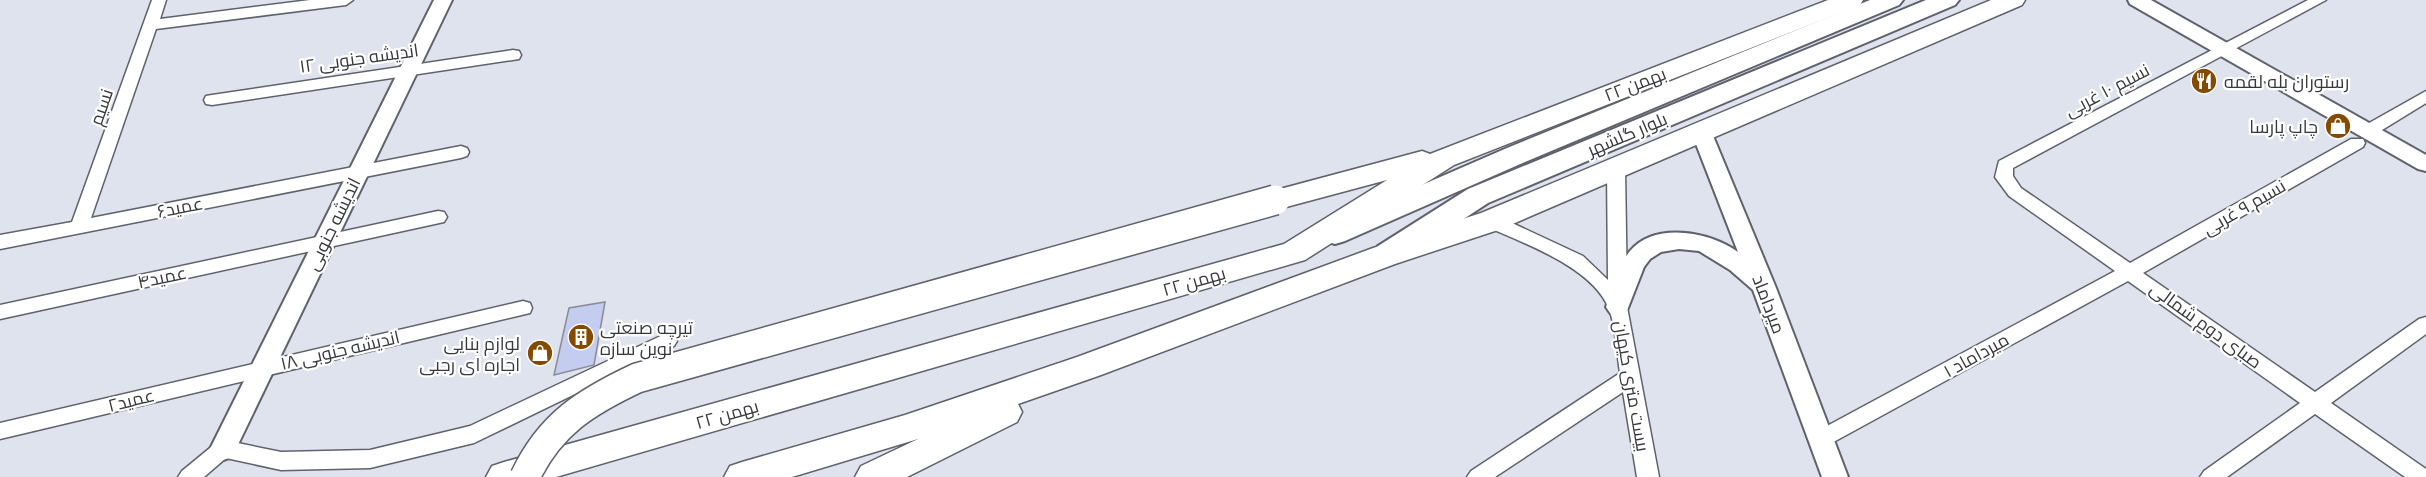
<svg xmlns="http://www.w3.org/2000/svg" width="2426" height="477" font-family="Merriweather,Cairo,serif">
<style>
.building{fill:#c4cdf0;stroke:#898c97;stroke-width:1.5}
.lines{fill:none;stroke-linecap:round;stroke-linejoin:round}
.minor-casing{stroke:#5f626c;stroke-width:3}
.tertiary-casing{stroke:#5f626c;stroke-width:4}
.primary-casing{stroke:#5f626c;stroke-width:4}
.trunk-casing{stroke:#5f626c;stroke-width:3}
.minor{fill:#fff;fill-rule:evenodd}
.tertiary{fill:#fff;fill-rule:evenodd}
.primary{fill:#fff;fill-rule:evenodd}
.trunk{fill:#fff;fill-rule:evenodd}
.trunk-bridge-casing{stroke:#5f626c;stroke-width:32;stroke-linecap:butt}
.trunk-bridge{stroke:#fff;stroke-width:29}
.labels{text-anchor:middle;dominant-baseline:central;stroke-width:4.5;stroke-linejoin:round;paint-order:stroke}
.street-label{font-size:18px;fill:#36383c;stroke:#fff}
.poi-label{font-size:18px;fill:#36383c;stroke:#fff;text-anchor:start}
</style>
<rect width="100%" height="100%" fill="#dfe3ee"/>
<path class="building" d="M605,302L594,365L554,375L569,308Z"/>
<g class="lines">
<g class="minor-casing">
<g id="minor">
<path d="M152,0H166L160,19L310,0H353L346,5L156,29L91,218L461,146L467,148L469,152L467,156L461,158L0,249V235L72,222Z"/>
<path d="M2308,0H2326L2013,168V176L2021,188L2130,263L2351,139H2363L2365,143L2363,147L2143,273L2315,392L2419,319L2426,317V334L2331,403L2426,469V477H2405L2315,414L2227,477H2200L2204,471L2300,403L2128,281L1828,445L1821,448L1814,445L1811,439L1814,433L2115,271L2009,196L1995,177L1999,161Z"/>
<path d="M513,50L519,51L521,55L519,59L212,105L206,104L204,100L206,96L212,95Z"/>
<path d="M2426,91V103L2374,135H2362L2360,131L2362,127Z"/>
<path d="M1616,163L1622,165L1625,169L1627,296L1624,301L1627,307L1659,477H1637L1623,392L1495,477H1467L1471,471L1620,373C1617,354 1616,327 1609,309C1593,267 1523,243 1485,226L1482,221L1485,216L1491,215L1497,216L1583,256L1608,280L1607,169L1610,165Z"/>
<path d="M438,211L444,212L447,217L444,222L0,319V305Z"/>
<path d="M523,301L530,303L532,308L530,313L0,439V423Z"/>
<path d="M667,333L674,336L677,341L674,346L474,443L370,468L281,470L226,458L204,477H178L182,471L216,443L223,440L281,452L370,450L470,426Z"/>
</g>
</g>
<g class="tertiary-casing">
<g id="tertiary">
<path d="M434,0H452L232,457L223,460L214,457L210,449Z"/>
<path d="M2128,0H2151L2426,155V171L2418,169L2130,4Z"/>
<path d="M1701,124L1708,126L1711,131L1776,288L1848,477H1822L1753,290L1730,270L1699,251L1679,249L1661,252L1650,259L1644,267L1626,313L1618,316L1610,313L1606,307C1613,288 1617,267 1630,251C1655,221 1711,232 1738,252L1691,131L1694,126Z"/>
</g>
</g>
<g class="primary-casing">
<g id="primary">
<path d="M1870,0H1903L1899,5L1525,162L1345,241L1335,244L1325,241L1321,234L1325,227L1507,148Z"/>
<path d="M1926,0H1959L1955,5L1488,203L1398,262L1388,265L1378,262L1374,254L1378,246L1468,189Z"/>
</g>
</g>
<g class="trunk-casing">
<g id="trunk">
<path d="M1828,0H1863L1860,5L1454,165L1305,260L556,477H486L492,466L504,462L1284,244L1387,180L1275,210L1265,207L1260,200L1265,193L1422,151L1430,154Z"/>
<path d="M1991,0H2025L2022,5L1501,229L1395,264L1101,375L1018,404L1022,412L1017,422L907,477H855L861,466L918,439L792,477H724L730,466L742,462L905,415L1077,357L1373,248L1481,213Z"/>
</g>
</g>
<use href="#minor" class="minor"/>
<use href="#tertiary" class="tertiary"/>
<use href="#primary" class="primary"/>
<use href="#trunk" class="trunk"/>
<g class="trunk-bridge-casing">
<path id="trunk-bridge" d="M525,477C550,424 586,402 637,378L1275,200"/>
</g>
<use href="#trunk-bridge" class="trunk-bridge"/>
</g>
<defs>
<g id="restaurant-disc" transform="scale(1.35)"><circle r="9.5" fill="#844b00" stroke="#fff"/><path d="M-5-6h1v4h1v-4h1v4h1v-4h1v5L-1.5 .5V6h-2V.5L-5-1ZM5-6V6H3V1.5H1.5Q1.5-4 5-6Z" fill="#fff"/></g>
<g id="shop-disc" transform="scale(1.35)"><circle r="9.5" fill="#844b00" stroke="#fff"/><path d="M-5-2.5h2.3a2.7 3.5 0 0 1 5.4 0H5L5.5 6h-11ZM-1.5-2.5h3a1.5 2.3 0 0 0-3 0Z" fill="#fff"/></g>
<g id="building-disc" transform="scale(1.35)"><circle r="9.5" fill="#844b00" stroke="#fff"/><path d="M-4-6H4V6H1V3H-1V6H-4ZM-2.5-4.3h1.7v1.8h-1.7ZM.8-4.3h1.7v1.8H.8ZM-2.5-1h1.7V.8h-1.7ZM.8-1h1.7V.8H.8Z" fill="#fff"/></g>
</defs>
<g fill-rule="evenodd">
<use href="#restaurant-disc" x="2204" y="81"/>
<use href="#shop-disc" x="2338" y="126"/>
<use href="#building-disc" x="581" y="337"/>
<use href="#shop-disc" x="540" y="353"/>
</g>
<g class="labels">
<g class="street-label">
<text transform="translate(359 58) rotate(-8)">اندیشه جنوبی ۱۲</text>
<text transform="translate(1635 84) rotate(-21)">۲۲ بهمن</text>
<text transform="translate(2107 90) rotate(-28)">نسیم ۱۰ غربی</text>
<text transform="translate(101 107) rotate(-71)">نسیم</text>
<text transform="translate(1627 134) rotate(-23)">بلوار گلشهر</text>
<text transform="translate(180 207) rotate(-11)">عمید۶</text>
<text transform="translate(2244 207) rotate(-30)">نسیم ۹ غربی</text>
<text transform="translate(333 224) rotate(-64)">اندیشه جنوبی</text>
<text transform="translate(162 277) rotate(-12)">عمید۴</text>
<text transform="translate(1194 281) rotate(-16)">۲۲ بهمن</text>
<text transform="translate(1769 304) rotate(69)">میرداماد</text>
<text transform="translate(2206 325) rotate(36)">صبای دوم شمالی</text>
<text transform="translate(340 350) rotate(-13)">اندیشه جنوبی ۱۸</text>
<text transform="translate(1976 355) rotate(-29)">میرداماد ۱</text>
<text transform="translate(1632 386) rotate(80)">بیست متری کیهان</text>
<text transform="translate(131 400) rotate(-14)">عمید۲</text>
<text transform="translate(727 414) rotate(-16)">۲۲ بهمن</text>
</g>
<g class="poi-label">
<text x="2224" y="81">رستوران بله لقمه</text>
<text x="2318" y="126" text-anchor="end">چاپ پارسا</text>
<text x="600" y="327">تیرچه صنعتی<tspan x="600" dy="21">نوین سازه</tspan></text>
<text x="520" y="343" text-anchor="end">لوازم بنایی<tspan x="520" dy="21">اجاره ای رجبی</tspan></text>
</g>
</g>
</svg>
